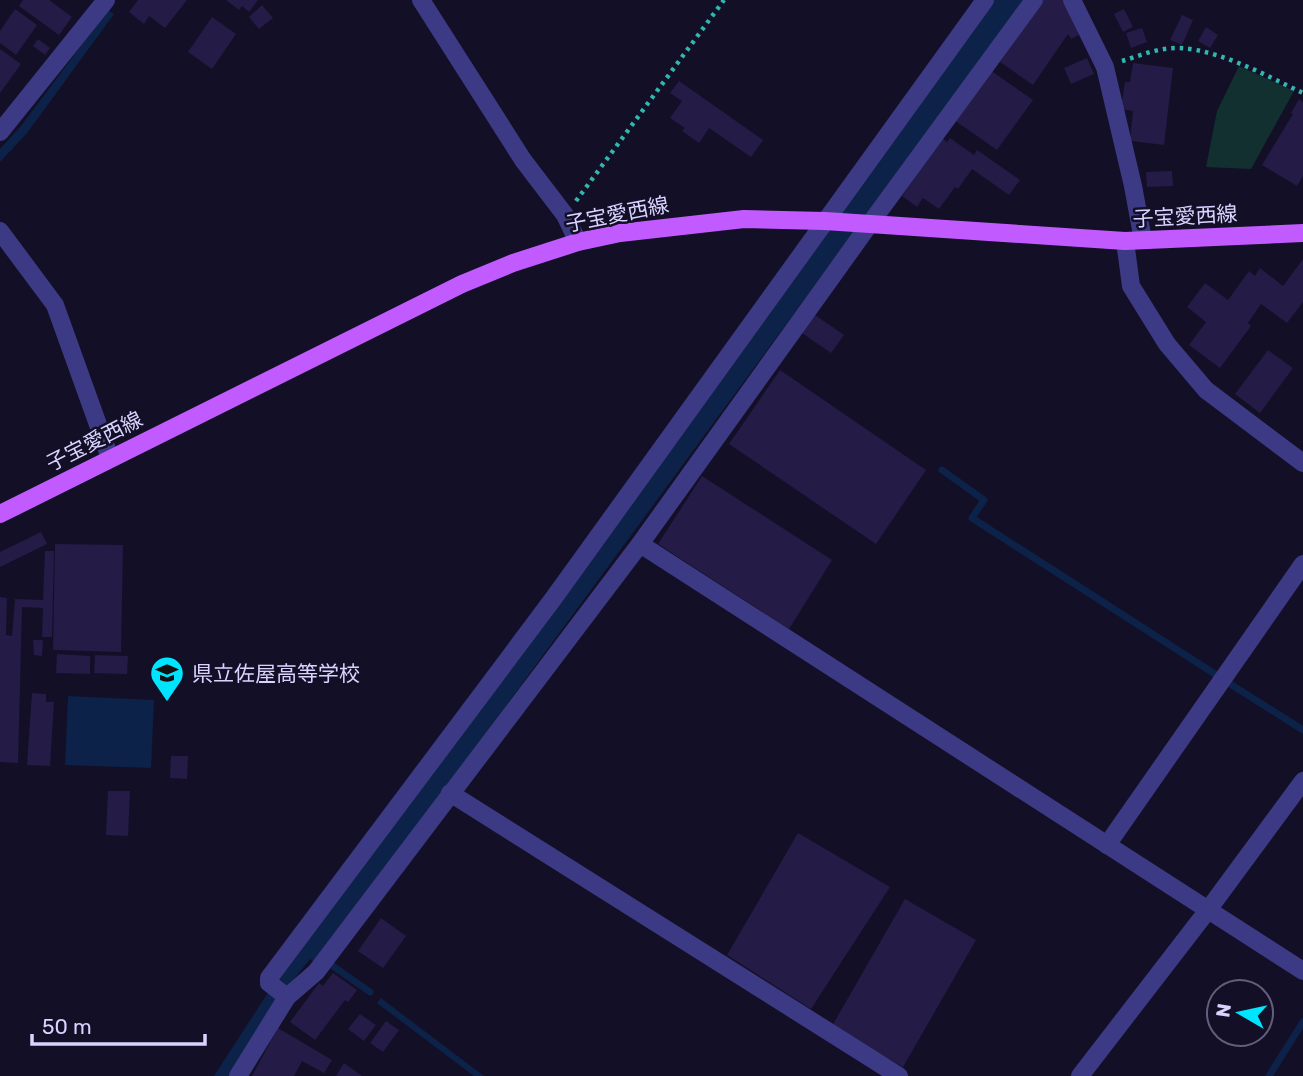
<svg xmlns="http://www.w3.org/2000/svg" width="1303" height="1076" font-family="Rubik,'Noto Sans JP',sans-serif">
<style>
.green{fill:#12302f}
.water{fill:#0c2248}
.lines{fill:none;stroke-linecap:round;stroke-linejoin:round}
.stream{stroke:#0c2248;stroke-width:7}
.building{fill:#241b47}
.path{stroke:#2fb8b0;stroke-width:4.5;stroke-dasharray:3.5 5;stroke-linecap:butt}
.minor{stroke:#3d3a85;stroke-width:18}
.major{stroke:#c25bff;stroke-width:18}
.labels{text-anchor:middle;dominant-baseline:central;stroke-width:5;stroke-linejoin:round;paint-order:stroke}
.street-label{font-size:21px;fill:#d9d4ff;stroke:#130f26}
.poi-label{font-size:21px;fill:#d9d4ff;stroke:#130f26;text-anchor:start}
</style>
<rect width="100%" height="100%" fill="#130f26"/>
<path class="green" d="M1239,66L1294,91L1251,169L1206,167L1217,111Z"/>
<g class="water">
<path d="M994,0H1024L334,940L316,963L310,959L278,999L230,1076H214L269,991Z"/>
<path d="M108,10L114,14L27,133L0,162V149L21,126Z"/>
<path d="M68,696L154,700L151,768L65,765Z"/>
<path d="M381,998L394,1008L484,1076H474L377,1003Z"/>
</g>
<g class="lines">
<g class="stream">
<path d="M942,470L984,500L972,518L1218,676"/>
<path d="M1227,682L1303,730"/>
<path d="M330,964L370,992"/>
<path d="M1269,1076L1303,1022"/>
</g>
</g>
<g class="building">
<path d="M23,0H49L72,17L59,35L19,6Z"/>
<path d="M138,0H187L165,28L149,16L144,24L129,12Z"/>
<path d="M226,0H258L249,12L242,6L239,10Z"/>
<path d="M1043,0H1063L1079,35L1071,39L1068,34L1033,85L1000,62Z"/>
<path d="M262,5L273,18L259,29L249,17Z"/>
<path d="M15,9L37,25L16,55L0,43V31Z"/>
<path d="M1124,9L1133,27L1123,32L1114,14Z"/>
<path d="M1182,15L1193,20L1182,45L1170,40Z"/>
<path d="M212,17L236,34L212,69L188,52Z"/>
<path d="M1206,27L1218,35L1210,48L1198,41Z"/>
<path d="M1142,28L1147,42L1131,48L1126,33Z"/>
<path d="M38,39L50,48L45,55L33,46Z"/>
<path d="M0,49L21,64L0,93Z"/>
<path d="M1087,58L1094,74L1071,84L1064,68Z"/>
<path d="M1133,63L1173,68L1164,145L1130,141L1133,111L1121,109L1125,82H1130Z"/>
<path d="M990,70L1033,100L997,150L954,120Z"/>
<path d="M679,81L763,140L751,157L709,128L699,143L682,131L685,128L670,118L682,101L670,93Z"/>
<path d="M1299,99L1303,102V176L1297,186L1262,165L1293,114L1291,113Z"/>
<path d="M942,138L947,142L950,138L974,155L977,150L1020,180L1009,195L972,169L958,189L955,187L939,209L923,198L917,207L902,196Z"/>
<path d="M1172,171L1173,186L1147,187L1146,172Z"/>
<path d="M1303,259V302L1287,323L1261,304L1248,323L1251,326L1220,368L1189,345L1206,322L1187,307L1205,283L1228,300L1249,271L1255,276L1260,268L1283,286Z"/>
<path d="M815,315L844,335L831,353L802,333Z"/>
<path d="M1268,350L1293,368L1260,413L1235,394Z"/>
<path d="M780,370L926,470L876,544L729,444Z"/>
<path d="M702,476L832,560L789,629L658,544Z"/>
<path d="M41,532L47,544L0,567V552Z"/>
<path d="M55,544L123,545L121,652L53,650Z"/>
<path d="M45,551H54L52,637H42L43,608L22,607L18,763L0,762V597L7,598L6,635L12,636L15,599L43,600Z"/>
<path d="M33,640H43L42,656L34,655Z"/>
<path d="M57,654L90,656V674L56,673Z"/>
<path d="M95,655L128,656L127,674L94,673Z"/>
<path d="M32,693L46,694V702H54L50,766L27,765Z"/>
<path d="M171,756H188L187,779L170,778Z"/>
<path d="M108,791H130L128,836L106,835Z"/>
<path d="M798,833L890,887L811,1009L727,955Z"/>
<path d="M905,899L976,940L903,1067L832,1026Z"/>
<path d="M381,918L406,936L383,968L358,951Z"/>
<path d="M333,973L357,990L348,1002L345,1000L315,1040L290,1022L319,983L323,986Z"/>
<path d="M360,1014L376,1025L364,1041L348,1029Z"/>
<path d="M386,1021L399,1030L383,1052L370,1043Z"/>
<path d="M278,1028L332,1060L324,1073L302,1061L294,1076H252Z"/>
<path d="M344,1063L362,1076H336Z"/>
</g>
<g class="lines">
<g class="path">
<path d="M1122,61C1136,57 1150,51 1164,49C1206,42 1265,75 1303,93"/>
<path d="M576,201L724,0"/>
</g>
<g class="minor">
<path d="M421,0L523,160L565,215L578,242"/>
<path d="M1072,0L1105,67L1133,186L1143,240"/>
<path d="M0,132L106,0"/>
<path d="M0,231L55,305L110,458"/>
<path d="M1125,241L1131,286L1167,344L1206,390L1303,463"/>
<path d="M640,544L1303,971"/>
<path d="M450,793L899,1076"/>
<path d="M1107,845L1303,564"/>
<path d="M287,997L269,983V978L553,599L985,0"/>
<path d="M238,1076L287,997L316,972L640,544L869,225L1034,0"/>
<path d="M1080,1076L1208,910L1303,781"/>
</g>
<path class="major" d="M0,514L462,284L513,263L578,242L620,233L744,219L825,221L1125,241L1303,233"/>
</g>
<defs>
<g id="school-pin" transform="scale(1.75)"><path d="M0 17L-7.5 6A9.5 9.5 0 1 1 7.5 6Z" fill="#00e5ff" stroke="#130f26"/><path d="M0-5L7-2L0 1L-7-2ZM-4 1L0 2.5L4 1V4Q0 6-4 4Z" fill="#111"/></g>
</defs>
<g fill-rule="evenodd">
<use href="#school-pin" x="167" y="673"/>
</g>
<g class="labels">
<g class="street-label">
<text transform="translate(617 214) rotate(-11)">子宝愛西線</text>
<text transform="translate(1185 216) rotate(-3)">子宝愛西線</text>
<text transform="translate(94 441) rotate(-27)">子宝愛西線</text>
</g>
<g class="poi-label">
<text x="192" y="673">県立佐屋高等学校</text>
</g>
</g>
<g transform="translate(1240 1013) rotate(279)"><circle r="33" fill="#130f26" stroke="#625e7d" stroke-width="2"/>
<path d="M0-5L12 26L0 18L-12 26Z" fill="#00e5ff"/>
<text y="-10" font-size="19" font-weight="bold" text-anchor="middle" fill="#d9d4ff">N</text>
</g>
<path d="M32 1034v10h173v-10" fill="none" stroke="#d9d4ff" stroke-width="3.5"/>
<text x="42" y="1034" font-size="21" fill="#d9d4ff" stroke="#130f26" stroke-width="5" paint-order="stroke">50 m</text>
</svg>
